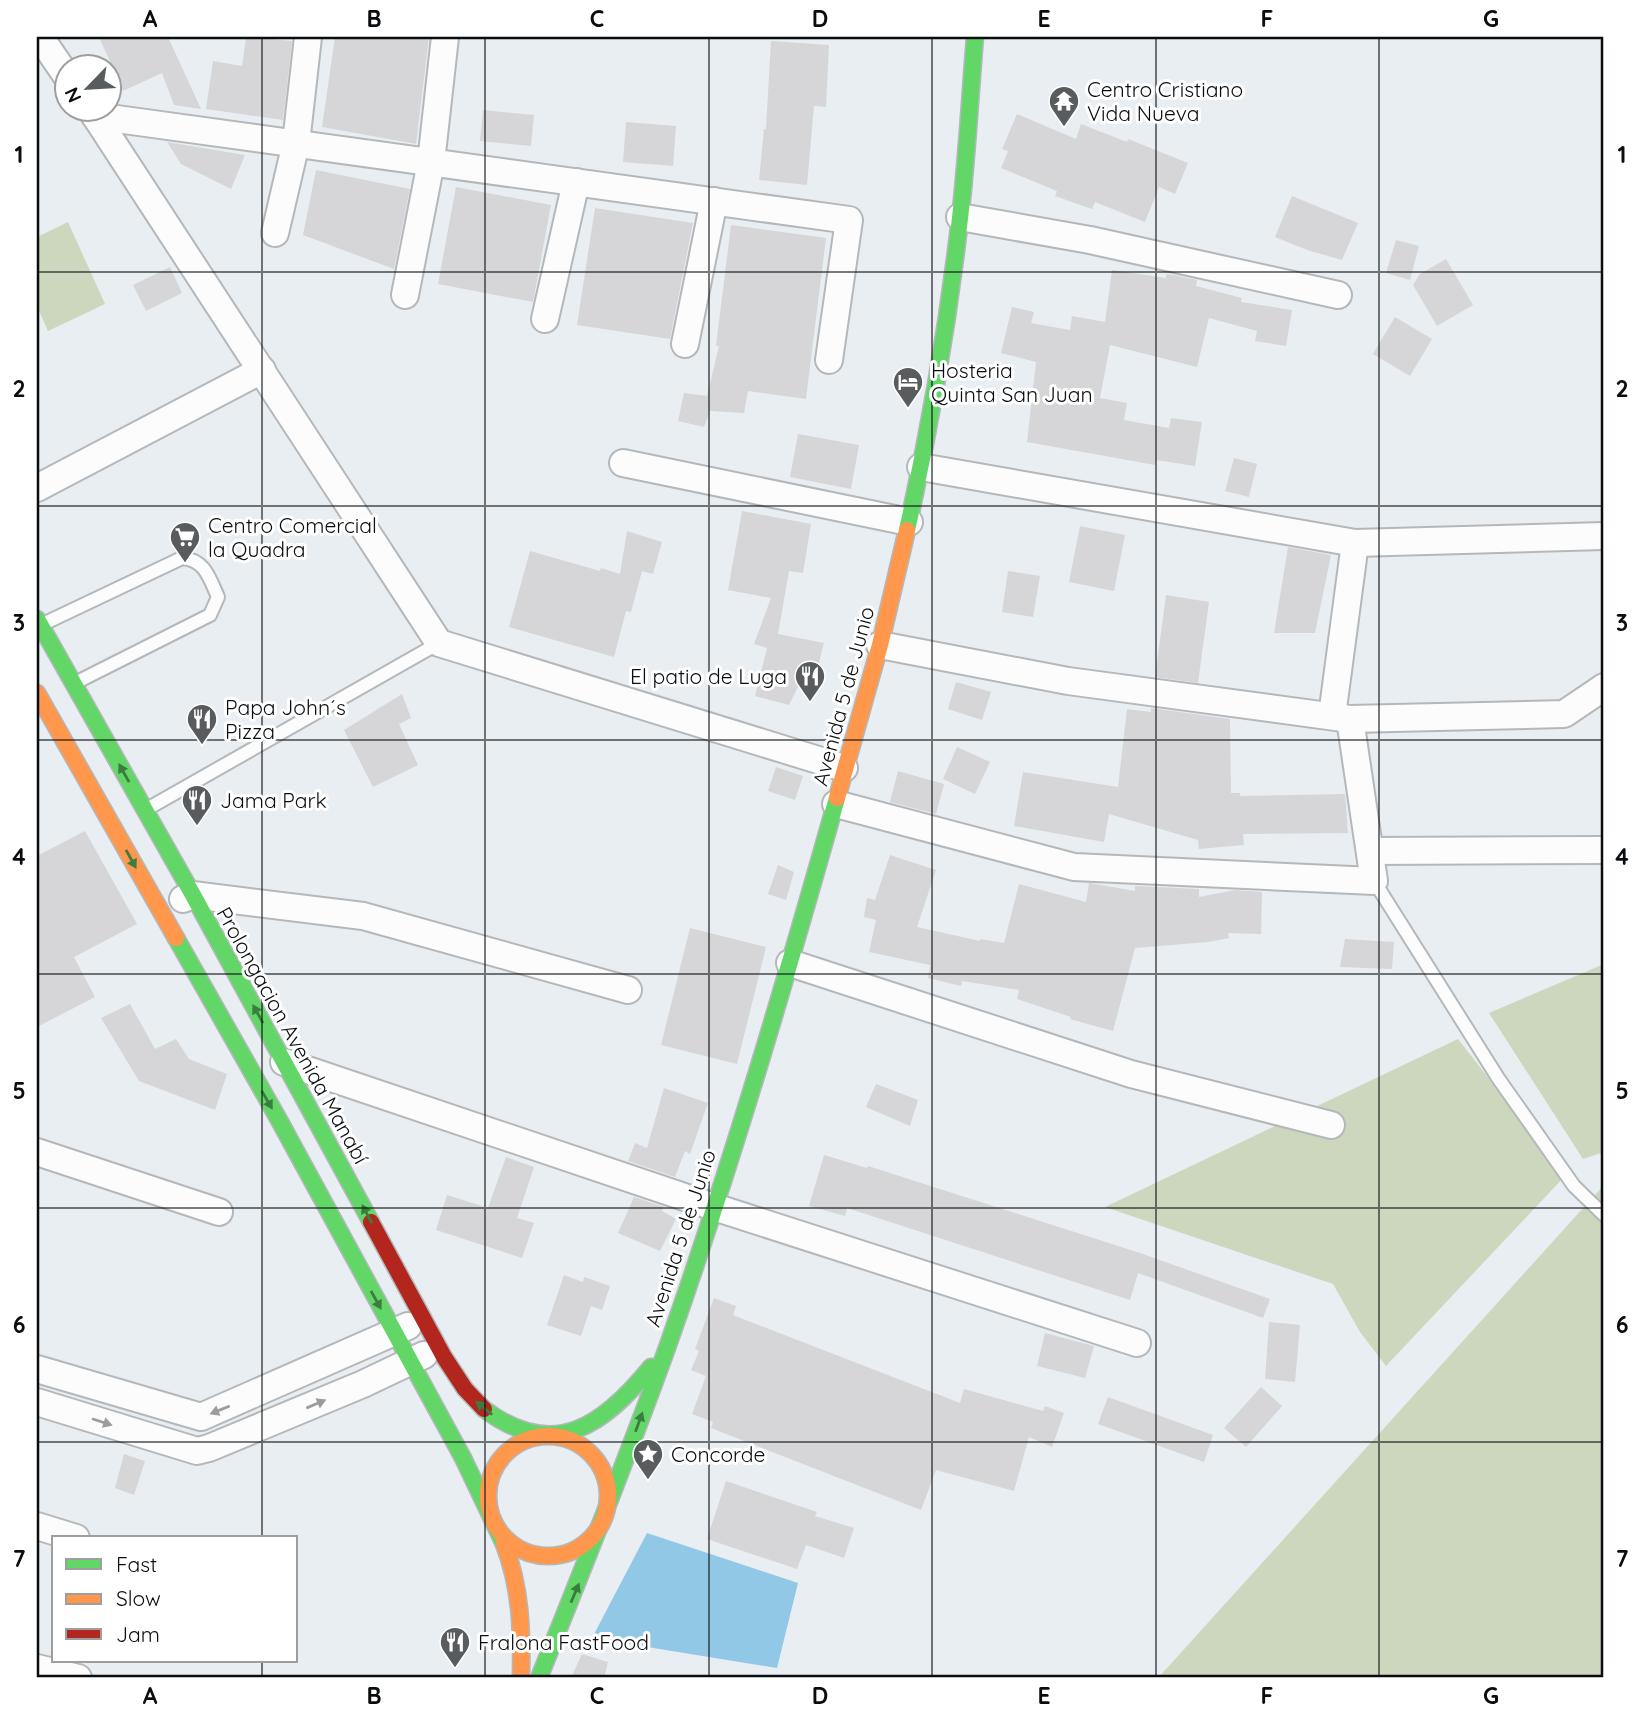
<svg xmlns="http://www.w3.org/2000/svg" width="1641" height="1715" font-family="Quicksand,sans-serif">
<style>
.green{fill:#ccd7bd}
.water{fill:#91c8e5}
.building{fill:#d6d6d8}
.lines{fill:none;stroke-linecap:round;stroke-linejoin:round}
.lane-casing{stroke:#b4b8ba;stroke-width:16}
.street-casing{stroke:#b4b8ba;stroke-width:30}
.fast-casing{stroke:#b4b8ba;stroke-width:19}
.slow-casing{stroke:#b4b8ba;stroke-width:19}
.jam-casing{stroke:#b4b8ba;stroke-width:19}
.lane{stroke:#fcfcfd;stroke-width:12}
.street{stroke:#fcfcfd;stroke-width:26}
.fast{stroke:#63d668;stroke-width:16}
.slow{stroke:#ff974d;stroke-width:16}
.jam{stroke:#b3261e;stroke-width:16}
.oneway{fill:#3b7c40}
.oneway2{fill:#9b9c9e}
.grid{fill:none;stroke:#0a0d0f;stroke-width:2;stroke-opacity:0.55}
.labels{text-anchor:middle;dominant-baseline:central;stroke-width:6;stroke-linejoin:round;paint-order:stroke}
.poi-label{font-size:21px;fill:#0a0d0f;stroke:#fff;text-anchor:start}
.street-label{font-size:21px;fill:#0a0d0f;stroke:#fff}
.neatline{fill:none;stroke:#0a0d0f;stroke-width:2.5}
.grid-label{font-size:23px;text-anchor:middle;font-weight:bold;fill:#0a0d0f}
</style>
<rect width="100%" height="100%" fill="#e9eef2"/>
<g class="green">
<path d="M68,222L105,304L48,331L37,306V237Z"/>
<path d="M1604,964V1152L1583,1159L1489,1013Z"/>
<path d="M1458,1039L1565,1176L1386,1366L1360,1332L1333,1284L1105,1207Z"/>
<path d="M1604,1185V1678H1158Z"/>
</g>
<path class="water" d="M647,1533L798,1583L777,1668L592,1638Z"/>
<g class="building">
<path d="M99,37H168L201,109L174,105L162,73L123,91Z"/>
<path d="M246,37L292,41L283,120L206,109L213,61L242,66Z"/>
<path d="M335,37H429L416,144L322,127Z"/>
<path d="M771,41L829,45L826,107L814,106L807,185L759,180L764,129H766Z"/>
<path d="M483,110L534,115L531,146L480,141Z"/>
<path d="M1017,114L1076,139L1081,124L1127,142L1128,139L1188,163L1175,194L1159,187L1145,222L1095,202L1092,209L1055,196L1057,191L1001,168L1008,151L1002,149Z"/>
<path d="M626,122L676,126L673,166L623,162Z"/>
<path d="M167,142L245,155L231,189L181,164Z"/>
<path d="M316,170L410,189L394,269L303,235Z"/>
<path d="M456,187L551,205L533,302L438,284Z"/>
<path d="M1292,196L1358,223L1342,260L1307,250L1275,237Z"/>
<path d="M595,208L693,223L670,339L577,325Z"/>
<path d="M731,225L826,238L806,399L748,391L744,413L710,411L704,427L678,421L684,393L707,396L719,346H716Z"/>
<path d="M1396,240L1419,246L1410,280L1386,273Z"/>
<path d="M1446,259L1473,305L1437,326L1413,285L1420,274Z"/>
<path d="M170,267L182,293L146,311L133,285Z"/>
<path d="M1112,270L1166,278V274L1174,275L1197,280L1196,286L1242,298L1241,302L1292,310L1286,346L1255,341L1257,331L1209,318L1197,367L1110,345L1100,398L1127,403L1124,420L1169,428L1171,418L1202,422L1195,466L1156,460L1155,465L1027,442L1036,362L1001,353L1012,307L1034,312L1031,323L1070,330L1072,316L1105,322Z"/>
<path d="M1395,317L1432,339L1410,376L1373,354Z"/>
<path d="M798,434L859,445L851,489L790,477Z"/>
<path d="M1234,458L1257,464L1249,497L1225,491Z"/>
<path d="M742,511L811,524L803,573L789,571L778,634L824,643L812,690L798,687L789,705L755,696L767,648L754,644L771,598L728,590Z"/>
<path d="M1080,526L1125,535L1114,591L1069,582Z"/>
<path d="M627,531L662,542L653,574L642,571L631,612L626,611L614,657L509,627L530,551L600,571L601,568L620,574Z"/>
<path d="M1288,547L1331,555L1315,633H1274Z"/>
<path d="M1008,571L1040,576L1033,617L1002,612Z"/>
<path d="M1166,595L1209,602L1198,683L1155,677Z"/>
<path d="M956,682L991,692L982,720L948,709Z"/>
<path d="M402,694L411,718L399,724L418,765L373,787L344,730Z"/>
<path d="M1151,708L1230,719L1231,793H1240V796L1345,794L1348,833L1243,834L1244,845L1199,849L1198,840L1109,814L1104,842L1014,826L1023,772L1118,787L1127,709L1151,712Z"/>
<path d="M957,747L990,762L975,794L943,779Z"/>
<path d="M776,767L803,776L795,800L768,791Z"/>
<path d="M898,771L944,784L936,814L890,802Z"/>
<path d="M85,831L137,924L74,957L95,997L37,1027V856Z"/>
<path d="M890,855L936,870L917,927L980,941V939L1004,943L1019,884L1086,902L1089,883L1135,891V886L1199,889V897L1235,890L1262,892L1261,934L1228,933L1229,938L1208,942L1135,948L1113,1031L1070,1019L1071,1017L1017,999L1019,990L962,981L961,986L928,978L930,965L869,952L876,920L864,917L867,898L875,900Z"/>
<path d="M778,865L794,872L786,900L768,894Z"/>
<path d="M690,928L766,947L737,1064L661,1045Z"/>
<path d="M1345,939L1394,942L1392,969L1340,967Z"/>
<path d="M130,1004L155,1049L176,1039L189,1059L227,1074L215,1110L139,1081L101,1018Z"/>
<path d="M876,1084L918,1100L910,1126L866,1107Z"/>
<path d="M664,1088L708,1103L690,1154L685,1151L675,1177L628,1161L635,1143L647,1148Z"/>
<path d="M824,1155L867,1168L868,1166L1140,1253L1270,1299L1263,1318L1138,1273L1130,1300L847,1208L845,1216L809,1206Z"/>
<path d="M506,1157L534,1167L517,1218L534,1223L522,1258L436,1230L447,1195L488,1208Z"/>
<path d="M634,1197L664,1207L662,1211L676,1219L660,1251L618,1233Z"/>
<path d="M564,1275L583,1282L584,1277L610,1286L602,1310L591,1306L581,1336L547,1325Z"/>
<path d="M714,1298L736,1306L733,1315L743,1319L960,1403L964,1389L1043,1411L1045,1406L1064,1413L1052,1447L1029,1437L1014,1491L936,1470L921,1510L711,1428L713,1422L692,1414L706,1376L691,1370L699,1351L695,1349Z"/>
<path d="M1269,1322L1300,1325L1295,1382L1265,1379Z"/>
<path d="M1045,1333L1094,1346L1085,1378L1037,1366Z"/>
<path d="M1261,1387L1282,1406L1246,1447L1224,1428Z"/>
<path d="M1108,1397L1213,1435L1204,1462L1098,1424Z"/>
<path d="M124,1454L145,1461L134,1495L115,1488Z"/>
<path d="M726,1481L817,1512L815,1516L854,1528L844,1558L806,1545L797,1569L707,1539Z"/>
<path d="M582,1654L608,1662L604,1678H571Z"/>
</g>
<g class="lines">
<g class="lane-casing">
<g id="lane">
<path d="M43,624L182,558C205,560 209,577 218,597L210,615L77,682"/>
<path d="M147,809L439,643"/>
<path d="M1374,881L1498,1078L1574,1186L1604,1215"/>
</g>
</g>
<g class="street-casing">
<g id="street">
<path d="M40,37L66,75"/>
<path d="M90,108L439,643L844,768"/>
<path d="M95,116L849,220L829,360"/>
<path d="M960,217L1090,240L1338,295"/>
<path d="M275,233L296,143L308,37"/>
<path d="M405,295L431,162L445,37"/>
<path d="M545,319L576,182"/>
<path d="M685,344L714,201"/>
<path d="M623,463L909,522"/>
<path d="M921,467L1355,543L1604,536"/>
<path d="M37,488L262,370"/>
<path d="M880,645L1068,681L1350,719L1564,714L1604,687"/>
<path d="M1332,716L1355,543"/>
<path d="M836,804L1074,867L1374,881L1350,719"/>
<path d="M1371,851L1604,850"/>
<path d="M183,899L193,895L363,916L628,990"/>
<path d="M790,963L1131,1074L1331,1125"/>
<path d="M284,1062L714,1207L1137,1343"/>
<path d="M37,1152L219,1212"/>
<path d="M37,1369L201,1417L408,1326"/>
<path d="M37,1402L197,1451L209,1448L363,1384L424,1355"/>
<path d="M37,1526L76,1538"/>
<path d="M37,1668L78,1678"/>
</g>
</g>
<g class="fast-casing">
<g id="fast">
<path d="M907,530C930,428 948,323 960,218C967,158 970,97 975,37"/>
<path d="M37,619L193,895L371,1222"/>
<path d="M176,938L279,1120L463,1458L504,1544"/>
<path d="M484,1409C554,1462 604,1425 651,1367"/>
<path d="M539,1678C583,1569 627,1459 667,1348C731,1167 785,982 837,798"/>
</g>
</g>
<g class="slow-casing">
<g id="slow">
<path d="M37,693L176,938"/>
<path d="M837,798L880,645L907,530"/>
<circle cx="548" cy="1496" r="60"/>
<path d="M504,1544C521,1588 522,1631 521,1678"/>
</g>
</g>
<g class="jam-casing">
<path id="jam" d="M371,1222L444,1357L465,1389L484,1409"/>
</g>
<use href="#lane" class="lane"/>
<use href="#street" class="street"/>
<use href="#fast" class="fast"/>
<use href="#slow" class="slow"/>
<use href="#jam" class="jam"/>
</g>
<defs><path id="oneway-solid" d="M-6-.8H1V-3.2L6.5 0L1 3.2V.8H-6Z" transform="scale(1.75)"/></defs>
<g class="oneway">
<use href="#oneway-solid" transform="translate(124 773) rotate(-119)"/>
<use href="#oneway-solid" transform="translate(131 859) rotate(61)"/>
<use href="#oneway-solid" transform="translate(258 1014) rotate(-119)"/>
<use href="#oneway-solid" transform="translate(267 1100) rotate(60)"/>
<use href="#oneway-solid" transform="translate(367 1214) rotate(-118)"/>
<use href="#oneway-solid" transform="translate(376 1300) rotate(61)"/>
<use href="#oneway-solid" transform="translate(484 1408) rotate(-141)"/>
<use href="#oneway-solid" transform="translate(639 1422) rotate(-70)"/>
<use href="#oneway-solid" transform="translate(575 1593) rotate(-67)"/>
</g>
<g class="oneway2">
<use href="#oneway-solid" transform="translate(316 1404) rotate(-23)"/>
<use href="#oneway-solid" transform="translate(220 1410) rotate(158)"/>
<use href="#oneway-solid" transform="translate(102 1422) rotate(18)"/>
</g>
<path class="grid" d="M262,37V1538M485,37V1678M709,37V1678M932,37V1678M1156,37V1678M1379,37V1678M37,272H1604M37,506H1604M37,740H1604M37,974H1604M37,1208H1604M37,1442H1604M262,1661V1678"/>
<defs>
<g id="temple-pin" transform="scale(1.575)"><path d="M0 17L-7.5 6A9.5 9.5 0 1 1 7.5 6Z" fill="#585c5e" stroke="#fff"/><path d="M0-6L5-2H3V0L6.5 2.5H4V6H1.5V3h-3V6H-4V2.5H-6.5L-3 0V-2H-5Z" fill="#fff"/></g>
<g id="hotel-pin" transform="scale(1.575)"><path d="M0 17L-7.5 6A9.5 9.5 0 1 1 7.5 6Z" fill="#585c5e" stroke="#fff"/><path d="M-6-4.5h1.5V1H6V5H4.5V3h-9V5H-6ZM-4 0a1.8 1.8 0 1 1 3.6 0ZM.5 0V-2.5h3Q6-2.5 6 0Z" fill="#fff"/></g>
<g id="supermarket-pin" transform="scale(1.575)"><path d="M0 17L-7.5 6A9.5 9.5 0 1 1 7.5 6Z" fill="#585c5e" stroke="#fff"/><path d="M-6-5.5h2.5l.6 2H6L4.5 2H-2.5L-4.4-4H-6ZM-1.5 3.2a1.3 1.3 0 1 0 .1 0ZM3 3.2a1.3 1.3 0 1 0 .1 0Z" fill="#fff"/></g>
<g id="restaurant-pin" transform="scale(1.575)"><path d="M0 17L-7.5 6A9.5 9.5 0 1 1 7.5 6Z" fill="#585c5e" stroke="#fff"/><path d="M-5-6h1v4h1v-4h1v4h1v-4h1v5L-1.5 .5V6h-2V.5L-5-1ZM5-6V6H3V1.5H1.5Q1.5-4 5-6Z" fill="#fff"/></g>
<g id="sight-pin" transform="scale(1.575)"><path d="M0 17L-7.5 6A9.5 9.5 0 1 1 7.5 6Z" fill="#585c5e" stroke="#fff"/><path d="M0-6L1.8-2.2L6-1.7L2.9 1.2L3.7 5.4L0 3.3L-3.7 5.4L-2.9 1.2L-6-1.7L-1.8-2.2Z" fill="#fff"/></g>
</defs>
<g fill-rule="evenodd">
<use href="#temple-pin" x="1064" y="101"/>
<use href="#hotel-pin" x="908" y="382"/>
<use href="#supermarket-pin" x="185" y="537"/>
<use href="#restaurant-pin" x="810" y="676"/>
<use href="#restaurant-pin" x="202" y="719"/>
<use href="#restaurant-pin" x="197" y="800"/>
<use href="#sight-pin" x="648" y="1454"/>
<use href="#restaurant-pin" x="455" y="1642"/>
</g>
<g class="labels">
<g class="poi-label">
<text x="1087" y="89">Centro Cristiano<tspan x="1087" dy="24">Vida Nueva</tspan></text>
<text x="931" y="370">Hosteria<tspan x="931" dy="24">Quinta San Juan</tspan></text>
<text x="208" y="525">Centro Comercial<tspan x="208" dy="24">la Quadra</tspan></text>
<text x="787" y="676" text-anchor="end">El patio de Luga</text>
<text x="225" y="707">Papa John´s<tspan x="225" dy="24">Pizza</tspan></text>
<text x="220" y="800">Jama Park</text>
<text x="671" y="1454">Concorde</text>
<text x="478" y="1642">Fralona FastFood</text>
</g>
<g class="street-label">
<text transform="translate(843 696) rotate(-75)">Avenida 5 de Junio</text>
<text transform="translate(293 1035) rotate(61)">Prolongacion Avenida Manabí</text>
<text transform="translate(680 1238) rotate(-72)">Avenida 5 de Junio</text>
</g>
</g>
<rect width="1641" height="1715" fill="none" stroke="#ffffff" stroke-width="77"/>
<rect x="52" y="1536" width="245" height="126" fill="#ffffff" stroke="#9d9e9f" stroke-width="2"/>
<rect x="66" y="1559" width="35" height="10" fill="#63d668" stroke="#9d9e9f" stroke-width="2"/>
<text x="116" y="1572" font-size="21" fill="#0a0d0f">Fast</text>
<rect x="66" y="1594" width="35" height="10" fill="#ff974d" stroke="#9d9e9f" stroke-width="2"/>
<text x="116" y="1606" font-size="21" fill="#0a0d0f">Slow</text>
<rect x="66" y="1629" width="35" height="10" fill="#b3261e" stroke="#9d9e9f" stroke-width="2"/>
<text x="116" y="1642" font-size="21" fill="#0a0d0f">Jam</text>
<g transform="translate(88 88) rotate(245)"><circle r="33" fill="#ffffff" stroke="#9d9e9f" stroke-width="2"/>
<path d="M0-5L12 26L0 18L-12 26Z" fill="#585c5e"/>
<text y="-10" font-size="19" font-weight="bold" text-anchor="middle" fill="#0a0d0f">N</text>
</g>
<rect x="38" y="38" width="1564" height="1638" class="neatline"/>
<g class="grid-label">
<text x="150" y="27">A</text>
<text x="374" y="27">B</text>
<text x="597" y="27">C</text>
<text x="820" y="27">D</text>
<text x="1044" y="27">E</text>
<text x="1267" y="27">F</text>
<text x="1491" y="27">G</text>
<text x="19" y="163">1</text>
<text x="1622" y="163">1</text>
<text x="19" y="397">2</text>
<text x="1622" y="397">2</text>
<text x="19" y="631">3</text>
<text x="1622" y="631">3</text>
<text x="19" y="865">4</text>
<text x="1622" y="865">4</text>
<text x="19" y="1099">5</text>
<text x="1622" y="1099">5</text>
<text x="19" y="1333">6</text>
<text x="1622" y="1333">6</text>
<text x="19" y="1567">7</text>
<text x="1622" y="1567">7</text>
<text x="150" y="1704">A</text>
<text x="374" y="1704">B</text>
<text x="597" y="1704">C</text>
<text x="820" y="1704">D</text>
<text x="1044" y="1704">E</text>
<text x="1267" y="1704">F</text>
<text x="1491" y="1704">G</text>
</g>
</svg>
